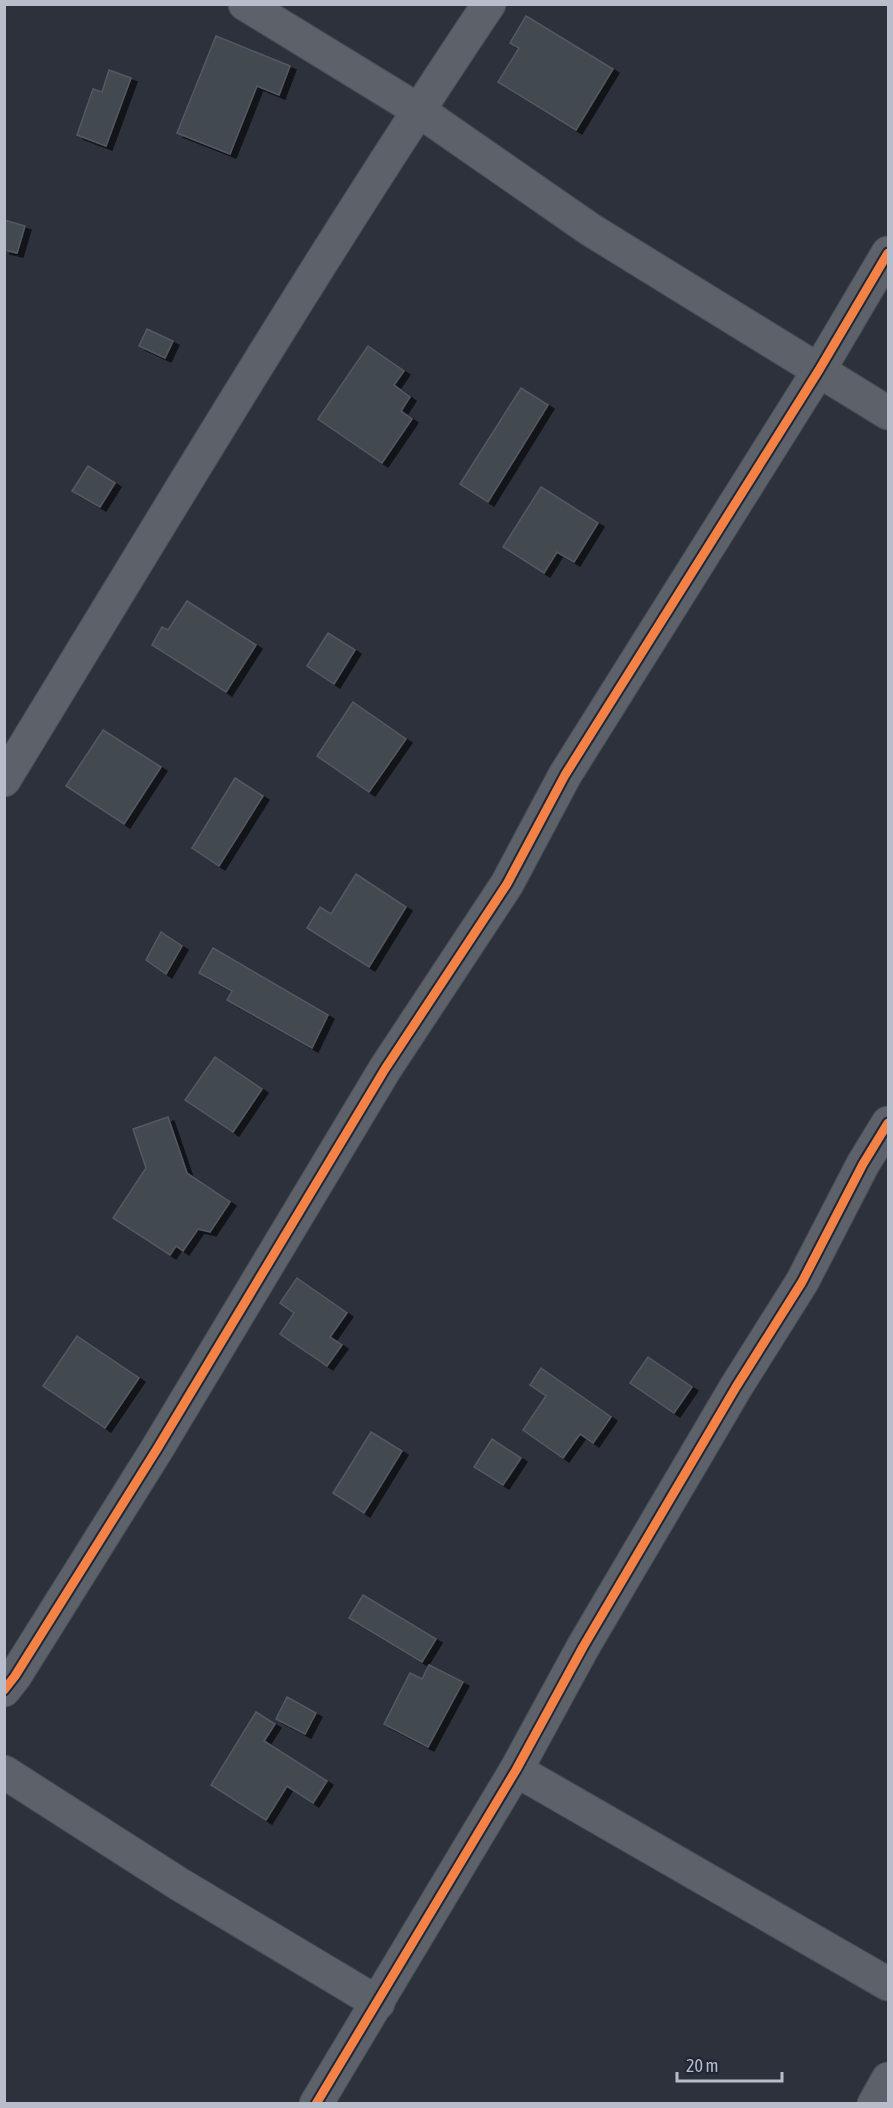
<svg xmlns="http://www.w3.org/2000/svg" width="893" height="2108" font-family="'Asap Condensed',sans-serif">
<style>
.building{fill:#434850;stroke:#545963;stroke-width:1.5;filter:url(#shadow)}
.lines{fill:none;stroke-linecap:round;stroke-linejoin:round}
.minor-casing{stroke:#484c53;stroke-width:35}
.minor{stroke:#5d6169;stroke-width:33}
.cycleway-casing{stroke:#1f2736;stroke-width:13}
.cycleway{stroke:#f48246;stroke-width:9}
</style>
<defs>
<filter id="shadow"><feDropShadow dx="6" dy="4" stdDeviation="0" flood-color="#0009"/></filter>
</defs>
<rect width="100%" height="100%" fill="#2c313b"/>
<g class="building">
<path d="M526,16L613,69L576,130L498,82L519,48L510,43Z"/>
<path d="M216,36L290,66L279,95L257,86L230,154L177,133Z"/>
<path d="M109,70L131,78L106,146L77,135L93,89L102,92Z"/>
<path d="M4,220L25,226L17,253L4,250Z"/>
<path d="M147,329L173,341L165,358L139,346Z"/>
<path d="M368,346L404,371L394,385L410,397L401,411L412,419L382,463L318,419Z"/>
<path d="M521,388L548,405L488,502L460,484Z"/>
<path d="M88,466L115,483L100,507L72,491Z"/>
<path d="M541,487L598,523L574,562L557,552L544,573L503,547Z"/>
<path d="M187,601L256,645L226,692L152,645L162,627L168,630Z"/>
<path d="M328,633L355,650L334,684L307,666Z"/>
<path d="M353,702L406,739L369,792L317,756Z"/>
<path d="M103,730L161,767L124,824L66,786Z"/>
<path d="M235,778L263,796L219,866L192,848Z"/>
<path d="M356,874L406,907L369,967L307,928L320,907L331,914Z"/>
<path d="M161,932L182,946L166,974L146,960Z"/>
<path d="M213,948L328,1015L312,1048L227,1000L232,991L199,973Z"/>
<path d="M215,1057L262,1089L233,1132L185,1100Z"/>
<path d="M168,1117L187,1173L230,1202L210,1232L198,1229L183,1251L176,1246L170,1255L113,1218L146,1168L133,1129Z"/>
<path d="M297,1278L347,1313L330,1337L342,1345L327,1366L280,1334L294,1313L280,1303Z"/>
<path d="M77,1336L139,1378L105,1428L43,1386Z"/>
<path d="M648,1357L692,1387L674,1413L630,1383Z"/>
<path d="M541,1368L611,1417L593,1443L580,1434L563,1458L523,1430L546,1396L530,1385Z"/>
<path d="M371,1432L402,1451L364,1513L333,1493Z"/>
<path d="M492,1439L521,1458L503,1485L474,1467Z"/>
<path d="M363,1595L436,1639L422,1662L349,1618Z"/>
<path d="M429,1665L463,1682L428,1747L384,1724L410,1673L422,1679Z"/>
<path d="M287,1697L316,1713L305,1734L276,1719Z"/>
<path d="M256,1712L275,1724L264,1741L327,1781L313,1803L287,1786L266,1820L211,1785Z"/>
</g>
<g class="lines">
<g class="minor-casing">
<g id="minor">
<path d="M245,4L418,110L591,230L888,413"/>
<path d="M4,780C163,520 319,257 489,4"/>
<path d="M4,1690L15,1676L157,1449L385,1069L507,884L565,775L819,370L888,253"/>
<path d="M516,1770L888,1984"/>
<path d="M4,1772L179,1884L378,2003"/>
<path d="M316,2104L516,1770L583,1647L736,1387L802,1282L863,1164L888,1123"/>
<path d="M874,2104L888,2079"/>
</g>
</g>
<use href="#minor" class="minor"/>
<g class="cycleway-casing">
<g id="cycleway">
<path d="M4,1690L15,1676L157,1449L385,1069L507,884L565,775L819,370L888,253"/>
<path d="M316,2104L516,1770L583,1647L736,1387L802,1282L863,1164L888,1123"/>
</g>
</g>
<use href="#cycleway" class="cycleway"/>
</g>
<rect width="893" height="2108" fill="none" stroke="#b7bdcb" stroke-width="12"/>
<path d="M677 2072v9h105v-9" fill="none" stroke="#b7bdcb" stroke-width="3"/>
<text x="686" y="2072" font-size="18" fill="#b7bdcb" stroke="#1f2736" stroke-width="4.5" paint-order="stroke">20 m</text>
</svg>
